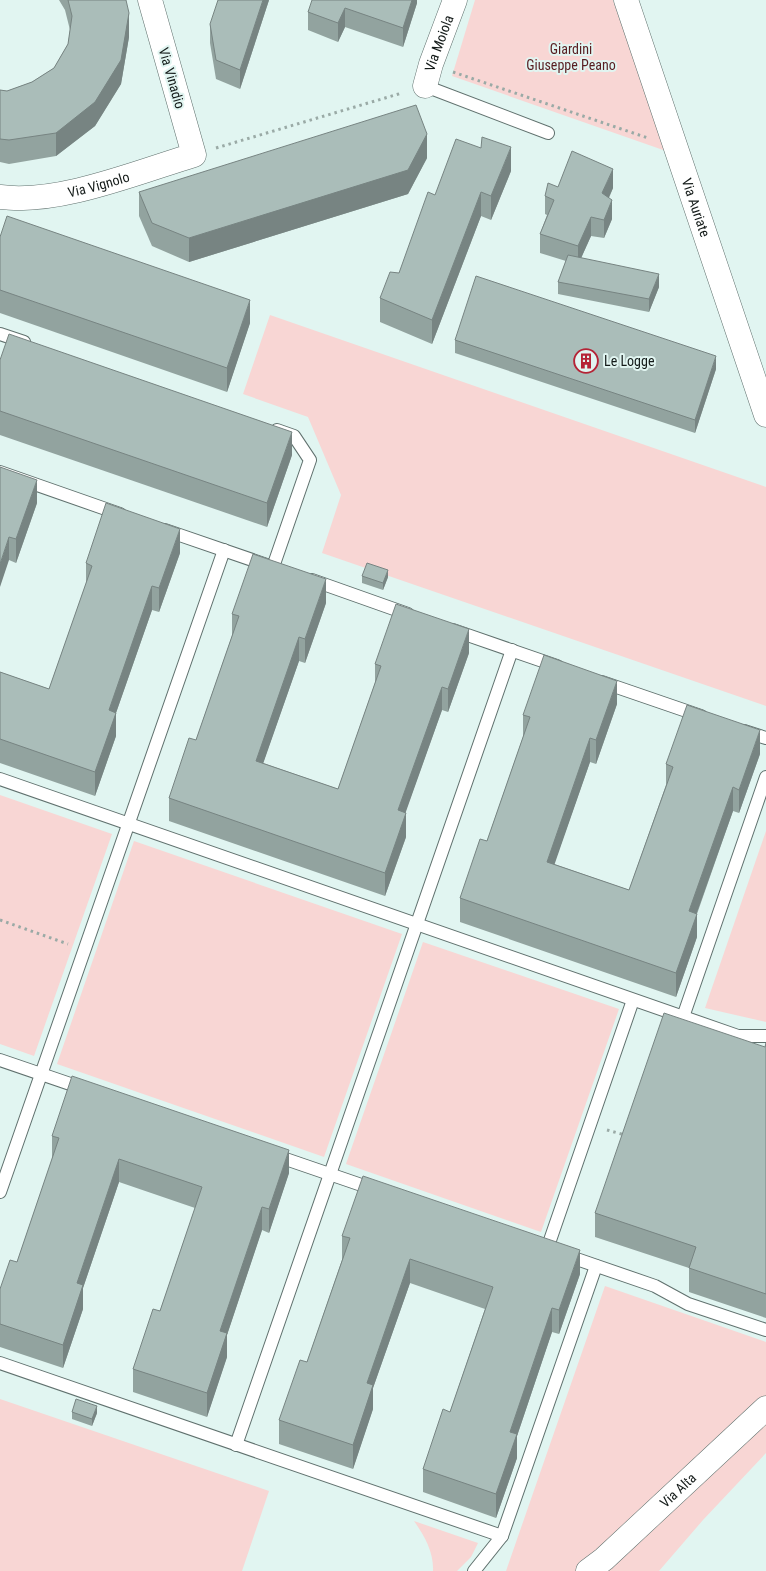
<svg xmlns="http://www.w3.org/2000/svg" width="766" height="1571" font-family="'Roboto Condensed',sans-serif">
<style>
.green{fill:#f8d6d4}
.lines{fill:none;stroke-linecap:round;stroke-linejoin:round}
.lane-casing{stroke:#60716e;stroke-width:14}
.street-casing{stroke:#60716e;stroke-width:25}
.path{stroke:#9aaaa6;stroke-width:3;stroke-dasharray:2.5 4;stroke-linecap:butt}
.lane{stroke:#fff;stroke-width:12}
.street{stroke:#fff;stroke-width:24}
.wall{fill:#92a39f}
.shaded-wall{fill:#778482}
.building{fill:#aabdb9;stroke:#778482}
.labels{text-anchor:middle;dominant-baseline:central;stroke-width:4;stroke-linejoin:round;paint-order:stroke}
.street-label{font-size:14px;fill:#141b19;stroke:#e1f5f1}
.park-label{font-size:14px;fill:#581d20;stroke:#e1f5f1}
.poi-label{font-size:14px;fill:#141b19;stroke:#e1f5f1;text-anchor:start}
</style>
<rect width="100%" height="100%" fill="#e1f5f1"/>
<g class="green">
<path d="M475,0H613L666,151L452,76Z"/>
<path d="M270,315L766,487V706L322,553L341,495L308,417L243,394Z"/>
<path d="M0,795L112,834L34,1056L0,1044Z"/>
<path d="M766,831V1022L705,1008Z"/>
<path d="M134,841L402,934L324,1157L57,1064Z"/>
<path d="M423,942L619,1009L541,1232L346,1164Z"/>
<path d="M605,1286L766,1342V1453L703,1520L659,1571H506Z"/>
<path d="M0,1399L269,1491L242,1571H0Z"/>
<path d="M414,1521L478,1543L471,1557L457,1571H433C434,1552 424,1535 414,1521Z"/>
</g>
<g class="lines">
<g class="lane-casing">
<g id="lane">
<path d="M425,86L548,133"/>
<path d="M0,334L24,342"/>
<path d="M0,472L120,514"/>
<path d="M165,530L267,565"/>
<path d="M273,567L310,460L294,436L277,430"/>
<path d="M312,580L408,614"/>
<path d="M453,630L557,666"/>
<path d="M602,682L701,716"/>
<path d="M744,731L766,738"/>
<path d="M0,779L738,1036H766"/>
<path d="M683,1017L766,777"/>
<path d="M0,1060L85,1089"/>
<path d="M274,1155L376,1190"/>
<path d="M0,1192L224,550"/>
<path d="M547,1249L633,1000"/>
<path d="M565,1255L655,1286L688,1304L766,1330"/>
<path d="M0,1363L502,1536"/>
<path d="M236,1445L512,650"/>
<path d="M474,1571L502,1536L596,1266"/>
</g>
</g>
<g class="street-casing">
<g id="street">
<path id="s1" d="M626,0L766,415"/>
<path id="s2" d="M425,86L431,64L455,0"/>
<path id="s3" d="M0,197C58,205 138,172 194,155L150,0"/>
<path id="s4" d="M588,1571L604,1559L766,1408"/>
</g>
</g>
<g class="path">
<path d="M453,72L648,138"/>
<path d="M216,148L402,93"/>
<path d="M0,920L68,944"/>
<path d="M607,1130L625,1135"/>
</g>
<use href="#lane" class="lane"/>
<use href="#street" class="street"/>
</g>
<g class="wall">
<path d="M59,0H126L129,37L121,84L95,126L56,156L9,164L0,162V90L7,91L32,82L54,68L68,44L70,30L65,10Z"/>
<path d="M269,0L240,89L216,79L210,43V24Z"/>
<path d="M417,0V3L403,47L345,27L338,42L308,30V12Z"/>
<path d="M427,158L408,194L189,262L152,246L139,216V192Z"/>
<path d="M511,171L491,220L481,216L432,344L380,322V298L399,273L435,195Z"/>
<path d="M558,187L613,188L609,198L612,219L604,238L591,236L581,258L659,287L649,312L558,294V282L566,261L540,253V234L547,215L545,214V196Z"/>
<path d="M0,237L250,323L227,392L0,313Z"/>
<path d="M455,340L716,369L695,433L455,353Z"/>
<path d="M0,360L292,455L267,527L0,435Z"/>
<path d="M0,467L37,503L16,563L9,560Z"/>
<path d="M180,553L159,612L152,610L116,713V736L95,796L0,763V672L49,689L86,584V563Z"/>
<path d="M362,576L388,577L383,590L362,583Z"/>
<path d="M326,603L305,663L299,661L263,763L338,789L375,683V664L469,653L448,712L442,710L405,813L406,837L385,896L169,821V798L196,740L232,636V614Z"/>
<path d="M617,704L596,764L590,762L554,864L629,890L666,785V764L760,754L739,813L733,811L697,914V937L676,997L460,922V898L487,841L523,737V715Z"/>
<path d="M766,1043V1318L689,1292V1268L595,1237V1213L765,1047Z"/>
<path d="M52,1136L289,1173L269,1233L262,1230L227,1335V1357L207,1417L133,1392V1369L160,1311L195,1208L119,1182L83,1288V1309L63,1368L0,1347V1289L17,1262L52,1160Z"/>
<path d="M342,1236L580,1274L559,1334L552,1332L517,1436V1458L496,1518L423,1492V1469L450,1412L485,1309L410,1283L373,1388V1409L353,1469L279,1444V1420L307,1362L342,1260Z"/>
<path d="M72,1412L97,1413L92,1426L72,1419Z"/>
</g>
<g class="shaded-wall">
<path d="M263,0H269L240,89V70Z"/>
<path d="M412,0H417V3L403,47V28Z"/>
<path d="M345,8V27L338,42V23Z"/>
<path d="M129,13V37L121,84L95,126L56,156V133Z"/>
<path d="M427,134V158L408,194L189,262V238Z"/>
<path d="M511,147V171L491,220V196Z"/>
<path d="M613,169V188L602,212V193Z"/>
<path d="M481,192V216L432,344V320Z"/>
<path d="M612,200V219L604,238V220Z"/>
<path d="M591,217V236L578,265V246Z"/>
<path d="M659,274V287L649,312V299Z"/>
<path d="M250,300V323L227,392V368Z"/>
<path d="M716,356V369L695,433V420Z"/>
<path d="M292,432V455L267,527V503Z"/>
<path d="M37,480V503L16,563V539Z"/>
<path d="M180,529V553L159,612V588Z"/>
<path d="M9,537V560L0,587V564Z"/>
<path d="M388,570V577L383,590V583Z"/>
<path d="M326,579V603L305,663V639Z"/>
<path d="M152,586V610L110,730L116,713V736L95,796V772L109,710Z"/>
<path d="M469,629V653L448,712V689Z"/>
<path d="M299,637V661L256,784V761Z"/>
<path d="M617,681V704L596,764V740Z"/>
<path d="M442,687V710L398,834V810Z"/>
<path d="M760,730V754L739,813V790Z"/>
<path d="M590,738V762L547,886V862Z"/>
<path d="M733,787V811L691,929L697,914V937L676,997V973L689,911Z"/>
<path d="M406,813V837L385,896V873Z"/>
<path d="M289,1150V1173L269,1233V1209Z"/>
<path d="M119,1159V1182L83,1288V1309L63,1368V1345L77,1283Z"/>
<path d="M262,1207V1230L227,1335V1357L207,1417V1393L220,1331Z"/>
<path d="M580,1250V1274L559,1334V1310Z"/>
<path d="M410,1259V1283L373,1388V1409L353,1469V1445L367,1383Z"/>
<path d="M552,1308V1332L517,1436V1458L496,1518V1494L510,1432Z"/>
<path d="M97,1406V1413L92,1426V1419Z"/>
</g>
<g class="building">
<path d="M68,0H126L129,13L121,60L95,102L56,133L9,140L0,139V90L7,91L32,82L54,68L68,44L72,16Z"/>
<path d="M218,0H263L240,70L216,60L210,24Z"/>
<path d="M312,0H412L403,28L345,8L338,23L308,12Z"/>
<path d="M416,105L427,134L408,170L189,238L152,223L139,192Z"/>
<path d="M482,137L511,147L491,196L481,192L432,320L380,298L390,272L399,273L428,192L435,195L456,139L481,148Z"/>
<path d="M572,151L613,169L602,193L612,200L604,220L591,217L578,246L540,234L554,200L545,196L548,183L558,187Z"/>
<path d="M7,216L250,300L227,368L0,290V237Z"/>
<path d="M568,255L659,274L649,299L558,282Z"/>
<path d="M476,276L716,356L695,420L455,340Z"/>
<path d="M9,334L292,432L267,503L0,411V360Z"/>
<path d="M0,467L37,480L16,539L9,537L0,564Z"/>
<path d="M106,503L180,529L159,588L152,586L109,710L116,713L95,772L0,739V672L49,689L92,566L86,563Z"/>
<path d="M253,554L326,579L305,639L299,637L256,761L338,789L381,666L375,664L396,604L469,629L448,689L442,687L398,810L406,813L385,873L169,798L189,738L196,740L239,616L232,614Z"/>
<path d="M367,563L388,570L383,583L362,576Z"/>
<path d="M544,655L617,681L596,740L590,738L547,862L629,890L673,767L666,764L687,705L760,730L739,790L733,787L689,911L697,914L676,973L460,898L480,839L487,841L530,717L523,715Z"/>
<path d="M664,1013L765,1047L766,1043V1294L689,1268L696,1247L595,1213Z"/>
<path d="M72,1076L289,1150L269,1209L262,1207L220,1331L227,1333L207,1393L133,1369L153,1309L160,1311L202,1187L119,1159L77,1283L83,1285L63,1345L0,1324V1289L10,1260L17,1262L59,1138L52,1136Z"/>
<path d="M363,1176L580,1250L559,1310L552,1308L510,1432L517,1434L496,1494L423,1469L443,1409L450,1412L493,1287L410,1259L367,1383L373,1385L353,1445L279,1420L300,1360L307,1362L350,1238L342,1236Z"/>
<path d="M76,1399L97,1406L92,1419L72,1412Z"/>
</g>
<defs>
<g id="building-ring" transform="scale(1.25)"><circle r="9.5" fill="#e1f5f1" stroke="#b52336" stroke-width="1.5"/><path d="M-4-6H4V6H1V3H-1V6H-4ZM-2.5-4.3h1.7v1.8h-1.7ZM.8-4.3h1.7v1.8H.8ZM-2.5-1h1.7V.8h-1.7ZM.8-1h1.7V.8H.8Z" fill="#b52336"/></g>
</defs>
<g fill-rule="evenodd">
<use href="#building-ring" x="586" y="361"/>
</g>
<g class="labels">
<g class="street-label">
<text stroke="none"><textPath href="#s2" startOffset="45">Via Moiola</textPath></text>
<text transform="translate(172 78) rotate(74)">Via Vinadio</text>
<text stroke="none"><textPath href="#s3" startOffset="100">Via Vignolo</textPath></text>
<text stroke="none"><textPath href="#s1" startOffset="219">Via Auriate</textPath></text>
<text stroke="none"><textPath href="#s4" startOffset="121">Via Alta</textPath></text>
</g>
<g class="park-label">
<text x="571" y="49">Giardini<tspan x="571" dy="16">Giuseppe Peano</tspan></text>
</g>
<g class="poi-label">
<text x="604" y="361">Le Logge</text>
</g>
</g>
</svg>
